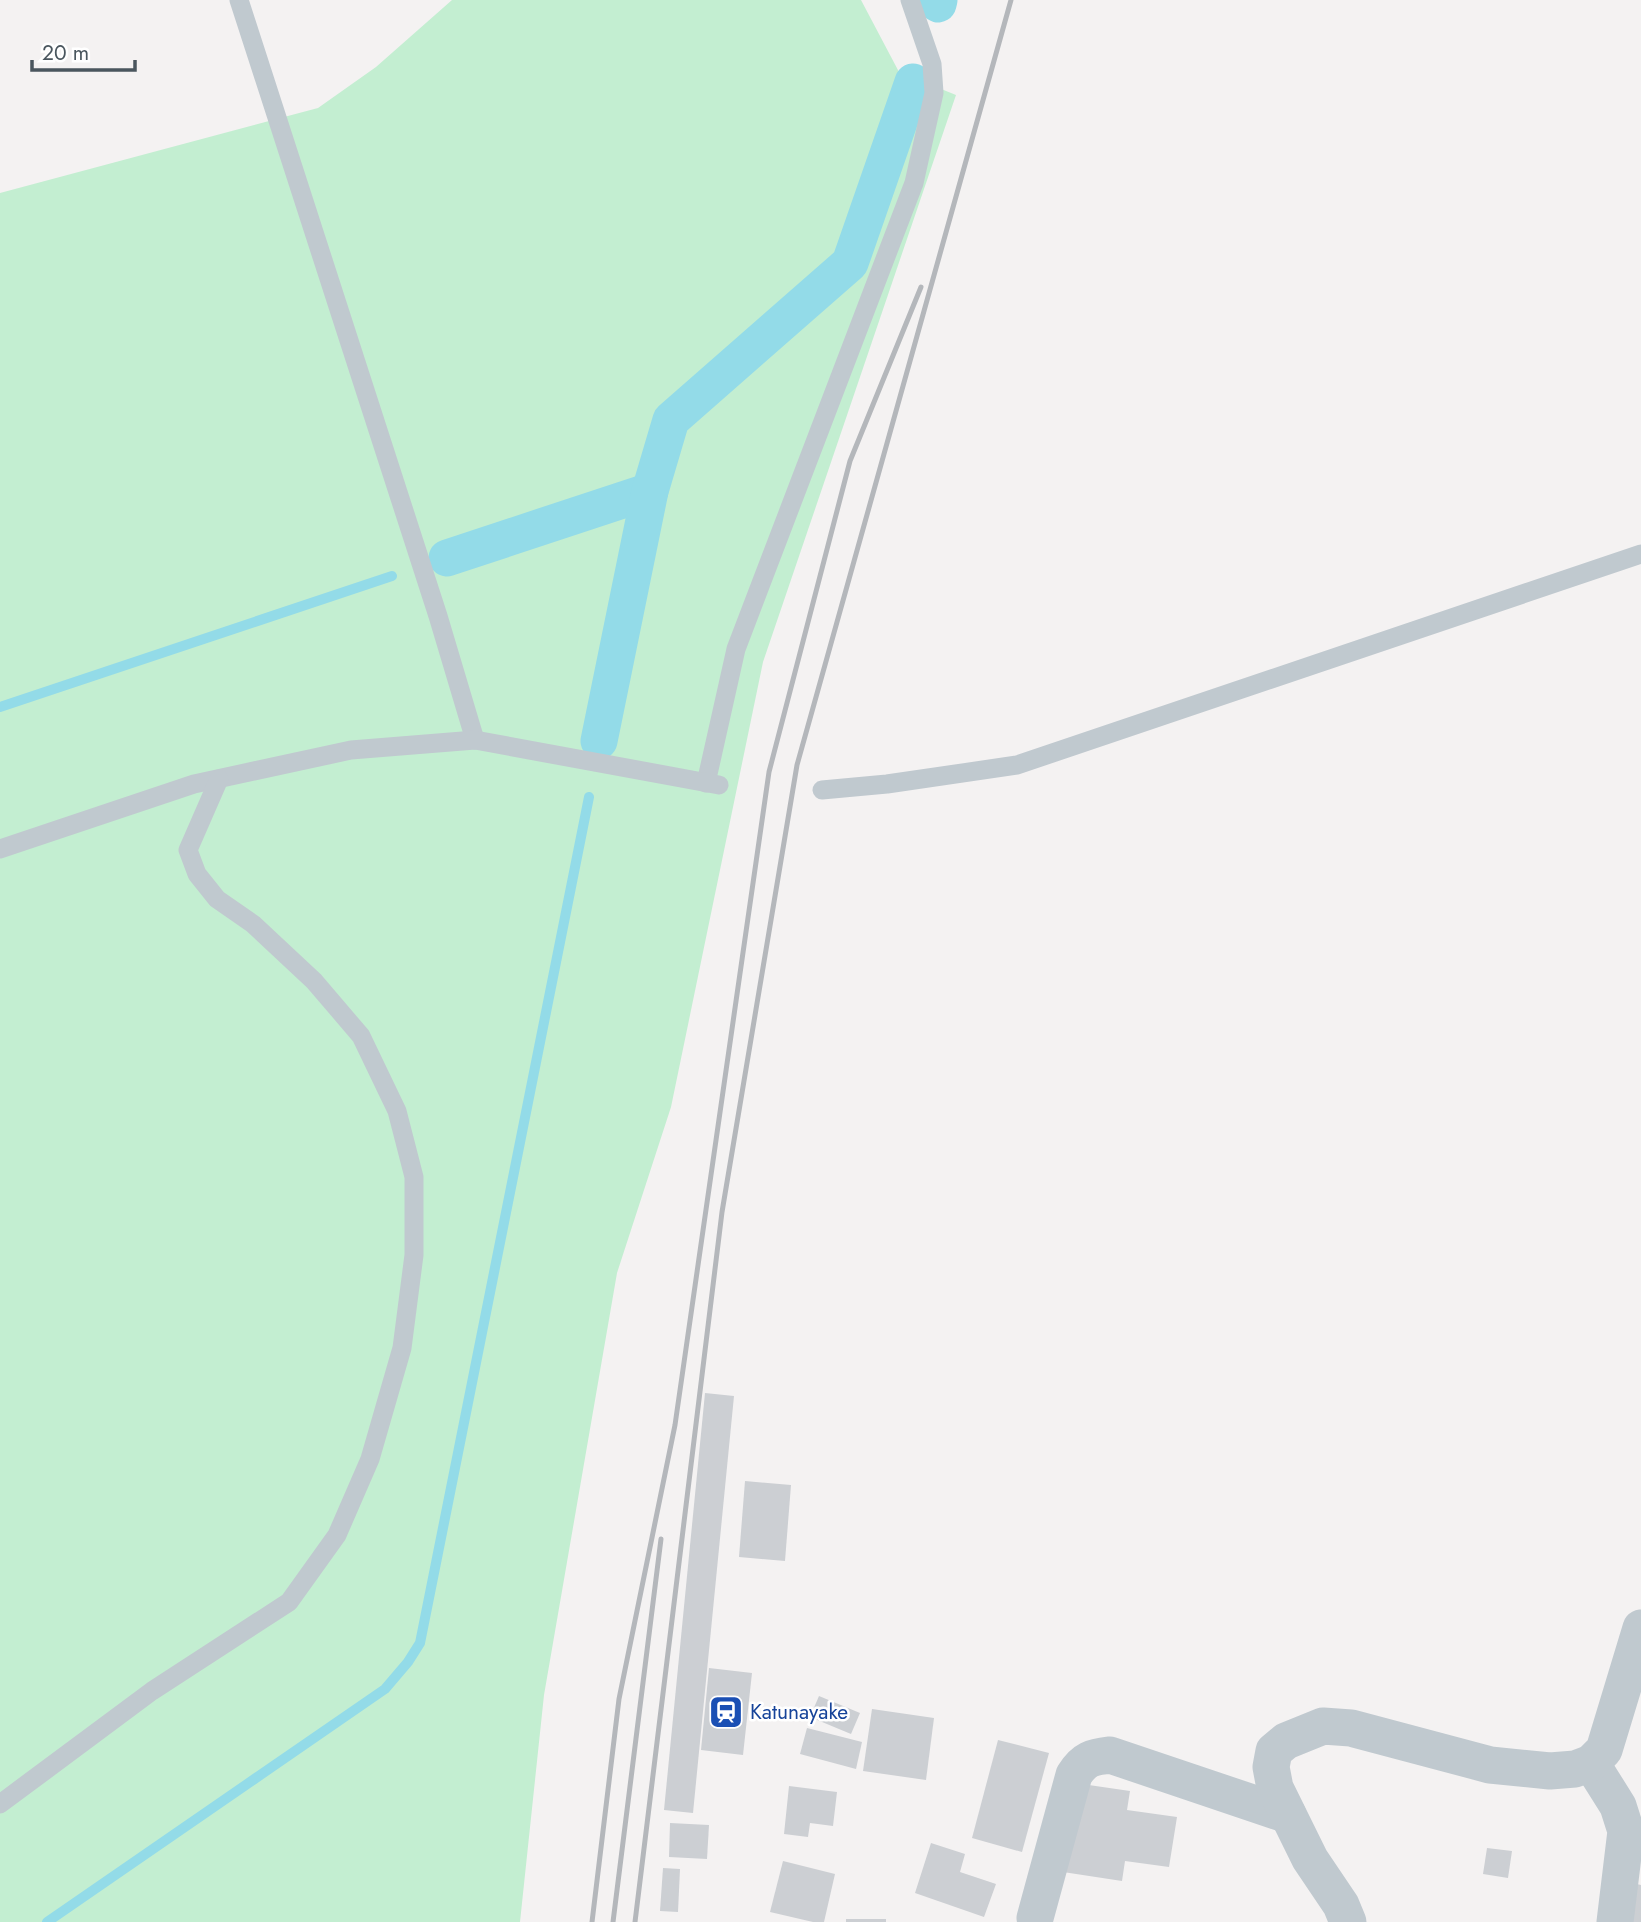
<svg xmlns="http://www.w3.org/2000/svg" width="1641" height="1922" font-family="Jost,sans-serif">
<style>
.green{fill:#c3eed1}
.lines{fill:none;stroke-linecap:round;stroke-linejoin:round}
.stream{stroke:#93dbe8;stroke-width:10}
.canal{stroke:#93dbe8;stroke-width:37}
.building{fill:#cccfd3}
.service{stroke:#c0c9cf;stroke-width:19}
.minor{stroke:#c0c9cf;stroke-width:37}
.rail{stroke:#b4b7bb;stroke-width:5}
.labels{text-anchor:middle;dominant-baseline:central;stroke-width:5;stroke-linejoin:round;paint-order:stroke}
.transit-label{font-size:21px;fill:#164399;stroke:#fff;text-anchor:start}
</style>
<rect width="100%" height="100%" fill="#f4f2f2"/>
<path class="green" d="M452,0H861L899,72L956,95L763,662L671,1107L617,1273L544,1695L520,1922H0V193L318,108L376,67Z"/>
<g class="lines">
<g class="stream">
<path d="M0,707L392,576"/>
<path d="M47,1922L385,1689L408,1662L420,1643L589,797"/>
</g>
<g class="canal">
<path d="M938,4L939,0"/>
<path d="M447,558L650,491"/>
<path d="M599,741L650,491L671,420L850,263L913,82"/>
</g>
</g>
<g class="building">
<path d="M705,1393L734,1396L693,1813L664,1810Z"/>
<path d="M745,1481L791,1485L785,1561L739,1557Z"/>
<path d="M709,1668L752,1673L743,1755L701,1750Z"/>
<path d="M819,1696L860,1713L851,1734L810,1717Z"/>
<path d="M872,1709L934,1718L926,1780L863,1771Z"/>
<path d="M807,1728L862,1742L856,1769L800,1754Z"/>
<path d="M998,1740L1049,1753L1022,1852L972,1838Z"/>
<path d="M1075,1783L1130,1791L1127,1810L1177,1817L1169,1867L1125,1861L1122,1881L1063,1872Z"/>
<path d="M789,1786L837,1792L833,1826L810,1823L808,1837L784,1834Z"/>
<path d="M670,1823L709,1825L707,1859L669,1857Z"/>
<path d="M931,1843L965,1854L960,1872L996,1884L984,1917L915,1893Z"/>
<path d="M1487,1848L1512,1851L1508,1878L1483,1874Z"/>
<path d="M783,1861L835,1874L824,1922H813L770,1912Z"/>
<path d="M663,1868L680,1869L678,1912L660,1911Z"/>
<path d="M1624,1881L1641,1885V1922H1616Z"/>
<rect x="846" y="1919" width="40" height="3"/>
</g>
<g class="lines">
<g class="service">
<path d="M239,0L438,616L475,740"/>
<path d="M706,783L736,649L914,183L934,93L932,64L910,0"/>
<path d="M822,790L887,784L1017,765L1641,554"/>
<path d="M0,849L194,784L351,750L475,740L719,785"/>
<path d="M0,1804L152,1691L289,1602L337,1535L370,1459L402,1348L414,1255V1177L397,1111L361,1036L314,981L253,924L217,899L197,874L188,850L219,779"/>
</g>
<g class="minor">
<path d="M1591,1763L1618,1806L1626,1831L1615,1922"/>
<path d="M1035,1918L1074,1775C1084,1759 1092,1757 1110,1755L1288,1815"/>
<path d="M1348,1922L1341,1905L1310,1859L1275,1788L1271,1767L1274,1751L1286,1741L1323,1726L1351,1728L1490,1765L1550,1771L1575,1769L1591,1763L1604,1750L1641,1628"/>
</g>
<g class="rail">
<path d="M592,1922L619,1699L675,1425L769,772L850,461L921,287"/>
<path d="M613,1922L661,1539"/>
<path d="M635,1922L722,1212L797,765L1011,0"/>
</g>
</g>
<defs>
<g id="station-square" transform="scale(1.75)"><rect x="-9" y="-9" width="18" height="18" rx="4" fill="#1a4fb4" stroke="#fff"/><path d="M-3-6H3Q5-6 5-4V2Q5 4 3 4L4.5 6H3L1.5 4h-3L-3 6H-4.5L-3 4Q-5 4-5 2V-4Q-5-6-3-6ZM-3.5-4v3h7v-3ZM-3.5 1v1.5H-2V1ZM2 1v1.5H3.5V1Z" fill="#fff"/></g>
</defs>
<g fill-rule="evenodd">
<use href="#station-square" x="726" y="1712"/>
</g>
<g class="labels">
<g class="transit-label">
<text x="750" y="1712">Katunayake</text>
</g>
</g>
<path d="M32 60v10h103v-10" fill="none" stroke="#4a565e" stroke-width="3.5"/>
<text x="42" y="60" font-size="21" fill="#4a565e" stroke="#ffffff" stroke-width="5" paint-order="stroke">20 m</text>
</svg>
